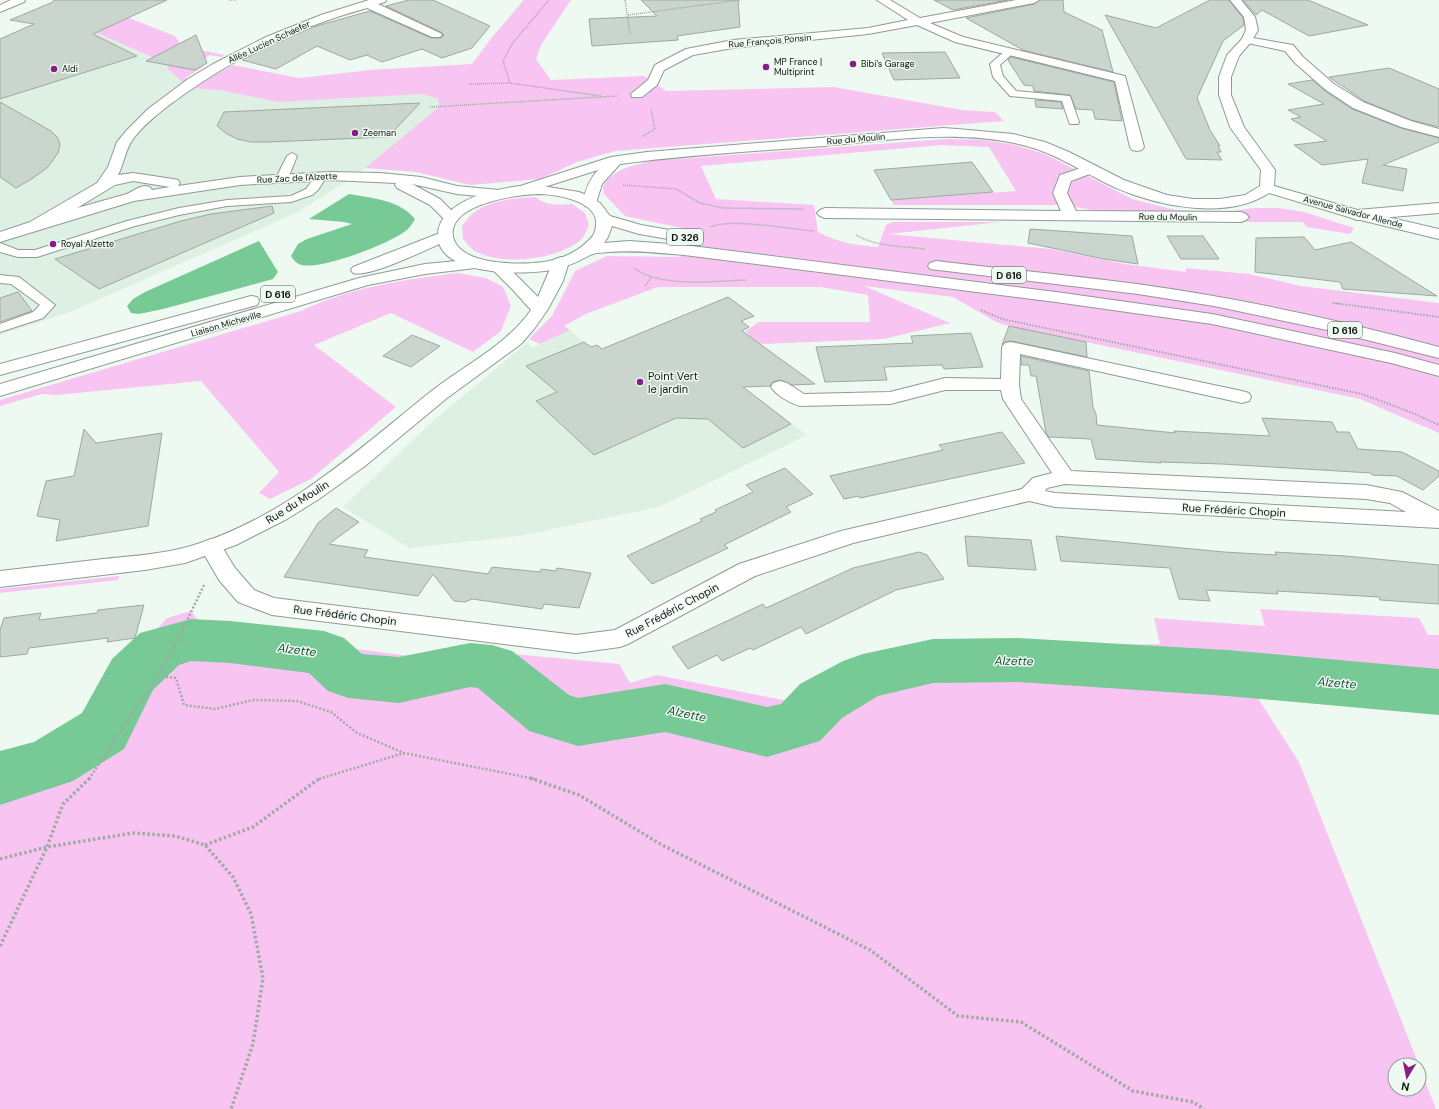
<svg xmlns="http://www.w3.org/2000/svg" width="1439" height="1109" font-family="'DM Sans',sans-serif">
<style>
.built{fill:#ddf0e3}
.green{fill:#f8c5f3}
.water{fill:#77ca95}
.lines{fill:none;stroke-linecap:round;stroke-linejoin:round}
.river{fill:#77ca95;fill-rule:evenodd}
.building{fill:#cad5cd;stroke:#9da8a0}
.service-casing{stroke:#909b93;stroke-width:2}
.minor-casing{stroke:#909b93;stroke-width:2}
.tertiary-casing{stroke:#909b93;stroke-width:2}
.secondary-casing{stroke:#909b93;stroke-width:2}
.primary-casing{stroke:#909b93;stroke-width:2}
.trunk-casing{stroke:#909b93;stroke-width:2}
.path-far3{stroke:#a1a9a3;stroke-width:1.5;stroke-dasharray:1 1;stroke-linecap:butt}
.path-far2{stroke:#a1a9a3;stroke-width:2;stroke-dasharray:1.5 1.5;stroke-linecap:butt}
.path-far1{stroke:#a1a9a3;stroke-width:2.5;stroke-dasharray:2 2;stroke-linecap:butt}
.path{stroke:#a1a9a3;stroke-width:3.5;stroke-dasharray:2.5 2.5;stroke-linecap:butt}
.service{fill:#fff;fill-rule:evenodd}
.minor{fill:#fff;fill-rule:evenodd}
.tertiary{fill:#fff;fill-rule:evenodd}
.secondary{fill:#fff;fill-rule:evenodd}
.primary{fill:#fff;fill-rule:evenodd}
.trunk{fill:#fff;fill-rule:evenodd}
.poi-dot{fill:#881e84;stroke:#eef9f1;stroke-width:1.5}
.labels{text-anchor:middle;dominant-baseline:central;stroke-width:3;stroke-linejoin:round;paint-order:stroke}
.far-street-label{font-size:9px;fill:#111512;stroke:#eef9f1}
.far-poi-label{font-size:9px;fill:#111512;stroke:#eef9f1;text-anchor:start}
.shield{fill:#eef9f1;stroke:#535955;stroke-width:1}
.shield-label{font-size:10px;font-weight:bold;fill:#111512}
.poi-label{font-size:11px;fill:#111512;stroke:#eef9f1;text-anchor:start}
.street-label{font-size:11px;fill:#111512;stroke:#eef9f1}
.water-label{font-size:12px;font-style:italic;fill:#13522f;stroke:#eef9f1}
</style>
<rect width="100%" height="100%" fill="#eef9f1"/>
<g class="built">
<path d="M88,29L167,65L168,69L190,88L220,90L278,102L423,94L438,99L439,107L354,177L296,213L70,312L0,335V60Z"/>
<path d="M570,330L590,347L597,345L628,370L687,344L807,435L659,507L519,536L409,548L343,507L433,421L528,342L532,348Z"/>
</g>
<g class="green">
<path d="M524,0H571L541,45L536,59L551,80L644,76L666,91L834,87L962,110L995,112L1004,121L615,151L577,162L540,179L470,185L416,172L365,168L439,107L438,99L423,94L278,102L220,90L189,88L168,69L167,64L88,29L133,15L129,18L175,36L181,45L189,48L225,55L222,57L210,55L196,64L204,66L185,78L205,80L233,65L299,78L370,70L472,64L493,36Z"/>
<path d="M946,139L983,140L1016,145L1045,154L1132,199L1175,210L1217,213L1254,208H1279L1304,212L1354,228L1350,234L1307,227L1303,222H1245L1241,217L1101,212L1065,205H894L891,200L1016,191L989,147L941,145L701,166L716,199L814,205L818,232C839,243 855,245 878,247L886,225L893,222H1001L888,234L1050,249L1125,264L1186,272V268L1249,274L1301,286L1439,303V433L1360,399L1009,326L996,322L953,297L864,286L950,323L884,339L759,344L745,332L758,322H870L868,295L820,287H658L586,314L564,326L570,330L540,344L529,339L552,316L575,271L607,256L679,257L700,232L625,216L604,194L603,187C612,169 632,166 650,161Z"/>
<path d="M536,197C544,206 560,205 572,204L585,213L589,225C587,229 585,235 582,239C558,260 501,267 473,250C469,247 466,242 463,239L462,226C465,223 468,217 472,214C490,200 514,198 536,197Z"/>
<path d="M457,273L486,278L503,287L511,306L501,331L473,352L391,313L314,345L396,407L311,479L270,499L259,493L279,472L201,381L56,395L42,394L0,406V400L301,311C351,287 403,280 457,273Z"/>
<path d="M119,576L118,580L0,593V589Z"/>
<path d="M1260,609L1419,618L1428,635H1439V700L1252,689L1299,762L1419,1065H1395V1089H1419V1066L1436,1109H0V765L72,744L92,701L167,618L191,611L203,628L409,656L483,651L619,664L630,683L657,675L788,701L921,649L1160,644L1154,618L1265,626Z"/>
</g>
<g class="water">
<path d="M349,194C372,198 400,200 415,219C413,222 411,226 408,229C395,242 315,273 299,264C296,263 293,259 291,256L298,244L307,239L352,224L344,222L309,219Z"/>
<path d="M259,241L278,272L273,279L163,309L139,314L131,313L127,306L133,299L145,292Z"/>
</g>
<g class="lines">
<path class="river" d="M191,619L230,621L324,631L344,638L362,654L399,657L470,643L492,645L512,651L569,695L578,698L665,684L767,707L781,704L800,684L843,661L863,654L933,639L1018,638L1227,650L1439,669V715L1227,696L1018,682L933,683L878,696L842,718L820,741L767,757L665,732L578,746L529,731L478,688L470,687L399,703L348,698L328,691L309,673L230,663L191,661L179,665L153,690L124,749L73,781L0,805V751L34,742L82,713L112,659L140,633Z"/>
</g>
<g class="building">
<path d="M54,0H167L93,34L137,56L0,99V39L34,24L10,20L53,2Z"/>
<path d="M409,0H433L490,26L472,48L442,58L422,49L382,62L367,55L350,60L317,46L276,69L242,60L272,45L313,27L370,11L431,38H441L444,35L441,32L386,6Z"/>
<path d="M641,0H738L740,27L677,36L678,40L592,46L589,19L657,16Z"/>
<path d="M934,0H1008L953,10Z"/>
<path d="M1040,0H1063L1064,12L1102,30L1113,72L1022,50H1023L966,18L1034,4Z"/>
<path d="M1210,0H1229L1243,18L1244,25L1223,41L1197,98L1210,130L1220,146H1218L1221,152H1217L1222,160L1186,159L1105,15L1156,28Z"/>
<path d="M1243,0H1308L1368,25L1309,36L1262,10L1256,15Z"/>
<path d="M196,35L207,63L195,70L146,61Z"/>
<path d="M945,52L960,78L894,80L882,53Z"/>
<path d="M1011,57L1114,82L1122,121L1095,119L1093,110L1076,109L1070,95L1034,91L1033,86L1024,85L1008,60Z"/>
<path d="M1389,68L1439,89V127L1411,120L1364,101L1329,77Z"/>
<path d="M1312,80L1325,91L1352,109L1401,128L1439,138V142L1383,165L1407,169L1403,191L1362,183L1368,159L1322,165L1294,145L1327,141L1291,119L1301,117L1288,110L1324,104L1288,84Z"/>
<path d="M1035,100L1061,102L1063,109L1036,107Z"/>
<path d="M0,102L51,131L58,138L60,145L58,153L48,167L33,178L16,188L0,177Z"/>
<path d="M420,103L388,137L268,142H251L237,139L227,134L217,126L224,112Z"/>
<path d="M972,162L993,192L891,200L874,170Z"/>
<path d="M272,206L274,213L99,289L55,259L181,221L211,214Z"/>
<path d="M1030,229L1132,236L1138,264L1104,259L1028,243Z"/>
<path d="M1167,236H1203L1219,259H1181Z"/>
<path d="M1304,237L1315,250L1351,242L1437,296L1343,289L1340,282L1255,272L1256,238Z"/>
<path d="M18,292L32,311L0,322V298Z"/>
<path d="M728,297L754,316L741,321L749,327L742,331L815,384L792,385L780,380L773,382L770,386L743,387L791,424L743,448L708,419L676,418L594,455L536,401L557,392L526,366L584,342L591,347L597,345L602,349Z"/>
<path d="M1009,326L1086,342L1087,357L1011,341L1005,342L1002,345Z"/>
<path d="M971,333L983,367L944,369L942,365L884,367L887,380L825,382L816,347L913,343L911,336Z"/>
<path d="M412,335L440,346L411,367L383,356Z"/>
<path d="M1021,356L1089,371L1093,407L1096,414L1097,425L1175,433L1174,431L1270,436L1262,418L1332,422L1337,432H1349L1358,449L1402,452L1439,471V476L1423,490L1397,476L1372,475L1371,473L1222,464L1160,462L1161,463L1096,459L1091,439L1049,437L1046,433L1036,376H1031L1029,365H1021Z"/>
<path d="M84,429L96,443L162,433L148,526L56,541L60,520L37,516L46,481L74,476Z"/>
<path d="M1002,432L1025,463L860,498L859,496L844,499L830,476L943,450L939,445Z"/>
<path d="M785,468L813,494L786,507L791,512L724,545L728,548L652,584L627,556L702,521L700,519L716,512L715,510L753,492L746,485Z"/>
<path d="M336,508L359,522L329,544L368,550L364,557L488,574L492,567L540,572L541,569L556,571L557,568L591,573L579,608L544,604L542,609L472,599L465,602L454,601L433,574L418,596L284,577L318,523Z"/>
<path d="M965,536L1031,540L1036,570L968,566Z"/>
<path d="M1056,536L1224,552L1277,555L1275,552L1345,556L1439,565V604L1380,600L1379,597L1277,591L1278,594L1206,590L1210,601L1179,599L1170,568L1061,561Z"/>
<path d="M919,552L927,555L944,579L896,590L806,634L801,627L753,650L750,648L722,661L717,655L688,669L672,647L763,604L766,608L853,568Z"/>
<path d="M144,605L135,638L107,642L108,638L29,648L27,654L0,657V630L4,618L41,613L39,620L97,613L98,610Z"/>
</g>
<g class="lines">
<g class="service-casing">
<g id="service">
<path d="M1009,49L1014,52L1000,65L1003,76L1016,91L1070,96L1079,122L1078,124H1070L1069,122L1062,101L1010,96L993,77L990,64L1006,50Z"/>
<path d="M292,153L297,156L288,178L286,180H278L276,178L287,156Z"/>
<path d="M321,173L327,176L318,190L312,195L291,202L227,206L179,215L135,226L37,257H18L0,252V243L18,250H35L127,221L179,208L227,200L291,196L306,189L317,174Z"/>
<path d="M0,275L19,277L55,305L43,318L0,332V324L33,312L40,305L11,284L0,283Z"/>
</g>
</g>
<g class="minor-casing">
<g id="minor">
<path d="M369,0H386L385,2L378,4L440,33L442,35L440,37H432L367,8C301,26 239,55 183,95C165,108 147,121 133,139C125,150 124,164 118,175L133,173L173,179L178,180L180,183L178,186L240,177L330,172L380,173L421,177L457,186L499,190L504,191L506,194L504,197L499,198L457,194L412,184L440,199L459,218L456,221L451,223L446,221L430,205L397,188L395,185L396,183L330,180L240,185L134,201L0,242V232L30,222L97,183L108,167L117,142L127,130L148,109L188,79L213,64L266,37L321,15ZM133,181L170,187L152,190L150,187L145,186L140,187L127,194L77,208L115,185Z"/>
<path d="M877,0H890L920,18L1016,0H1039L1034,3L930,23L963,37L1125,76L1144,147L1142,150L1137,151L1132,150L1130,147L1115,81L955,42L917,25L868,34L733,48L693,55L664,70L657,85L642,97H632L631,94L648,80L655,65L686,49L733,40L868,28L908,20Z"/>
<path d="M1247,37L1293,45L1303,57L1334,84L1363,102L1411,121L1439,129V137L1401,127L1353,108L1326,90L1295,63L1285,51L1243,42L1241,40L1243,38Z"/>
<path d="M1090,165L1095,166L1097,169L1095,172L1071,181L1067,193L1076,211L1241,212L1246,214L1249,217L1246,220L1241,222L825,218L820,216L817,213L820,210L825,208L1061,211L1053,193L1060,175Z"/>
<path d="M1439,203V213L1357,220L1352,218L1349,215L1352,212L1357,210Z"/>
<path d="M1011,342L1242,391L1249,393L1251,397L1249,401L1242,403L1020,354L1019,385L1021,399L1071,471L1366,485L1402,492L1439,511V528L1055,507L1029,501L853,543L755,576L628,644L620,647L576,653L272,615L238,602L219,580L200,547L203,542L211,539L219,542L235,568L254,590L274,598L576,635L615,630L739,564L841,531L1022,489L1033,478L1052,473L1003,399L1001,390H945L890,404L800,406C790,403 777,396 771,387L773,383L780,381L787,383L804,394L890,392L945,378L1001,379L1002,347L1005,343ZM1065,484L1366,499L1390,503L1406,512L1055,493L1045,491L1047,488Z"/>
</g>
</g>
<g class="tertiary-casing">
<path id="tertiary" d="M561,257L567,259L569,262L563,281L548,309L534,329L521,344L447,398L365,466L319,499L287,519L236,545L185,563L145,570L0,587V571C35,567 69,563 103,559C133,556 163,554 191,546C283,519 357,451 429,393C464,365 505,347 531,310L513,290L494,271L492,268L494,265L500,263L506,265L538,297L553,262L555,259Z"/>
</g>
<g class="secondary-casing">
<path id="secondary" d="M1230,0H1241L1255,17L1258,30L1251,42L1239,56L1231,77V95L1244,127L1275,170L1274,186L1361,211L1439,229V239L1352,218L1269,193C1227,221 1157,206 1114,187C1084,173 1056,153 1023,145C958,129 889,140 824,146C756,151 688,155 620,164L602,184L595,206L590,207L585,206L583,203C585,190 589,180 598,170L519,195L514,194L512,191L514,188L611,157L647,152L943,128L957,129L1013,134L1045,142L1069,152L1124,180L1167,195L1193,199H1220L1245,195L1260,186L1261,170L1230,127L1219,95V77L1227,55L1242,39L1246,30L1244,17Z"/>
</g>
<g class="primary-casing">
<g id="primary">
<path d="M11,0H25L24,2L0,12V5Z"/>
<path d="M521,186H542L579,192L589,196L600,203L610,216L641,225L698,235L700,238L698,241L692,243L639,234L612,226L608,237L604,243L629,241L684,245L1056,292L1212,314L1395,353L1439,365V376L1391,363L1212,324L1056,302L684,255C659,253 634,250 608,252C604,253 598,252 593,254C589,255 586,258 582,259C574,264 566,266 557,269C530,275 449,277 439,243C436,232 439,222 448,213C467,195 496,189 521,186ZM537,194C554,194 598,200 596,224C596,230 594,236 589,240C565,266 521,266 489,261C475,258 457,253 453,237C447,204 515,195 537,194Z"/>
<path d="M936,261C1003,269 1070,275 1137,284C1239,298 1340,320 1439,347V358L1327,330L1214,306L1138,294L930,269L928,266L930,263Z"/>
</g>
</g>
<g class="trunk-casing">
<g id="trunk">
<path d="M445,231L451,233L453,236L451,239C431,247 371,278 353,273L351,270L353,267Z"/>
<path d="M478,259L484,261L486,264L484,267L425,274L368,285L0,396V384L359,278L425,264Z"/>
<path d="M251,296L257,297L259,301L257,305L0,375V364Z"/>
</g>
</g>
<g class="path-far3">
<path d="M229,0H237"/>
<path d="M625,0L630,34"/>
<path d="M628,15L740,0"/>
<path d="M510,83L503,61L512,44L549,0"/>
<path d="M469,84L510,83L601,96"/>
<path d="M430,107L617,96"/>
<path d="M643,136L655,129L651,109"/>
<path d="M623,185L676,189L700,203L723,208L804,209"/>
<path d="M710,227C731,218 789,229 814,231"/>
<path d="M856,235C877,247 902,246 925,249"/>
<path d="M634,268C661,288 713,281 746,280"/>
<path d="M645,286L651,277"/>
<path d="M1332,303L1342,304"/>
</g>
<g class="path-far2">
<path d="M1334,303L1439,317"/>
<path d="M981,310L1002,319L1362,394L1413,413L1439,425"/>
</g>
<g class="path-far1">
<path d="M158,676L176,678L184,705L215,709L253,700L297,701L331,712L357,733L404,753L535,779"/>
<path d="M89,779L169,658L204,585"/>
<path d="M319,779L404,753"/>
</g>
<g class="path">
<path d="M530,778L579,795L662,845L870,950L958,1016L1021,1022L1133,1091L1193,1102L1204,1109"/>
<path d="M205,845L253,827L320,778"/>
<path d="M0,859L47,847L133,833L175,836L205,845L233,877L251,914L263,978L253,1044L231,1109"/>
<path d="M0,946L47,847L63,804L90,778"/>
</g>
<use href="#service" class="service"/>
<use href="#minor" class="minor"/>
<use href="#tertiary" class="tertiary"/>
<use href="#secondary" class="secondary"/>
<use href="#primary" class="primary"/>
<use href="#trunk" class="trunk"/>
</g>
<g class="poi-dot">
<circle cx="853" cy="64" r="4"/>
<circle cx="766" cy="67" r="4"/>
<circle cx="54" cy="69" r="4"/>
<circle cx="355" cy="133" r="4"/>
<circle cx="53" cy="244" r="4"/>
<circle cx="640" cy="382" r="4"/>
</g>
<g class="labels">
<g class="far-street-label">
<text transform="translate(770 41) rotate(-5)">Rue François Ponsin</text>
<text transform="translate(269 42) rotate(-25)">Allée Lucien Schaefer</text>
<text transform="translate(856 139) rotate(-5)">Rue du Moulin</text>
<text transform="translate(297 178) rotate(-3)">Rue Zac de l'Alzette</text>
<text transform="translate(1353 212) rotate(15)">Avenue Salvador Allende</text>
<text transform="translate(1168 217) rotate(1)">Rue du Moulin</text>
<text transform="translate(226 324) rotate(-16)">Liaison Micheville</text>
</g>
<g class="far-poi-label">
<text x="774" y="62">MP France |<tspan x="774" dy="10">Multiprint</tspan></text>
<text x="861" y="64">Bibi's Garage</text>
<text x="62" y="69">Aldi</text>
<text x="363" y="133">Zeeman</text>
<text x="61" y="244">Royal Alzette</text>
</g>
<g class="shield">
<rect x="667" y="229" width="36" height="16" rx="3"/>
<rect x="992" y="267" width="34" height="16" rx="3"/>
<rect x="261" y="286" width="34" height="16" rx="3"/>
<rect x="1328" y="322" width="34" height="16" rx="3"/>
</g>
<g class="shield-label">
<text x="685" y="237">D 326</text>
<text x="1009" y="275">D 616</text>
<text x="278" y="294">D 616</text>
<text x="1345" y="330">D 616</text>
</g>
<g class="poi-label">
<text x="648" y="376">Point Vert<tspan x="648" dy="13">le jardin</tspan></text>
</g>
<g class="street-label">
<text transform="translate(297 502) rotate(-32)">Rue du Moulin</text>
<text transform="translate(1234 510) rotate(3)">Rue Frédéric Chopin</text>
<text transform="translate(672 610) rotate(-28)">Rue Frédéric Chopin</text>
<text transform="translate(345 615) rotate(7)">Rue Frédéric Chopin</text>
</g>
<g class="water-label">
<text transform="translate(297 650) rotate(7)">Alzette</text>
<text transform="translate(1014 661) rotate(1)">Alzette</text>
<text transform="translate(1337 683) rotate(5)">Alzette</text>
<text transform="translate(687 714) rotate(12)">Alzette</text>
</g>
</g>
<g transform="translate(1407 1077) rotate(190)"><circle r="19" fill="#eef9f1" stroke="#969e98"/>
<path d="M0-3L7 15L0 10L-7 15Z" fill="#881e84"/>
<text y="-6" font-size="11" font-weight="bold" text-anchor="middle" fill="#111512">N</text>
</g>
</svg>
